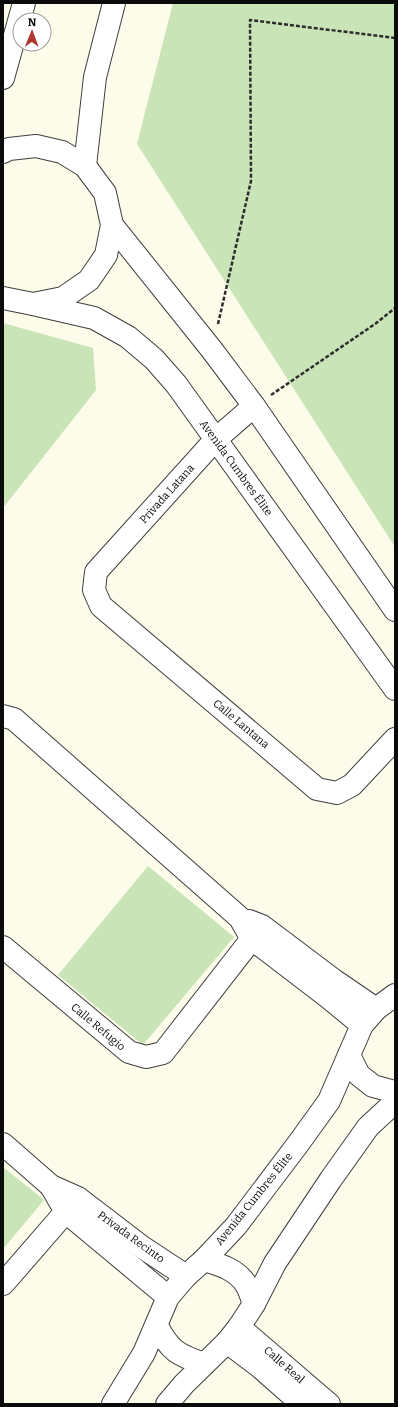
<svg xmlns="http://www.w3.org/2000/svg" width="398" height="1407" font-family="Bitter,serif">
<style>
.green{fill:#c9e4b7}
.lines{fill:none;stroke-linecap:round;stroke-linejoin:round}
.minor-casing{stroke:#3e3e3e;stroke-width:24}
.path{stroke:#2d2d2d;stroke-width:2.5;stroke-dasharray:4 2;stroke-linecap:butt}
.minor{stroke:#fff;stroke-width:22}
.labels{text-anchor:middle;dominant-baseline:central;stroke-width:4;stroke-linejoin:round;paint-order:stroke}
.street-label{font-size:11px;fill:#0b0b0b;stroke:#fff}
</style>
<rect width="100%" height="100%" fill="#fdfcea"/>
<g class="green">
<path d="M173,3H395V547L137,144Z"/>
<path d="M3,323L93,348L96,390L3,508Z"/>
<path d="M148,866L234,937L143,1045L58,975Z"/>
<path d="M3,1167L44,1200L3,1249Z"/>
</g>
<g class="lines">
<g class="minor-casing">
<g id="minor">
<path d="M3,78L24,3"/>
<path d="M3,152L9,149L36,146L62,152L85,166L105,193L112,225L106,255L89,280L63,298L33,304L3,298"/>
<path d="M85,166L95,77L114,3"/>
<path d="M112,225L212,350L254,406L395,610"/>
<path d="M33,304L94,318L128,337L154,359L176,384L395,689"/>
<path d="M254,406L216,439L96,572L94,590L101,606L317,789L337,793L352,785L395,739"/>
<path d="M3,716L14,719L240,918L252,939L328,997L362,1025"/>
<path d="M249,921L262,926L335,981L376,1009"/>
<path d="M3,947L129,1052L146,1057L163,1053L261,927"/>
<path d="M349,1055L359,1075L373,1086L395,1092"/>
<path d="M3,1144L51,1186L78,1198L142,1247L186,1276"/>
<path d="M51,1186L66,1212L168,1297"/>
<path d="M204,1260C221,1265 238,1270 247,1286C250,1291 252,1299 254,1304"/>
<path d="M3,1284L76,1200"/>
<path d="M157,1326C170,1351 178,1355 204,1364"/>
<path d="M239,1327L329,1404"/>
<path d="M227,1342L260,1367L302,1404"/>
<path d="M113,1404L144,1353L168,1297L186,1276L204,1260L236,1226L298,1144L329,1101L362,1025L376,1009L395,995"/>
<path d="M167,1404L184,1384L227,1342L239,1327L254,1304L275,1263L331,1179L368,1127L395,1102"/>
</g>
</g>
<g class="path">
<path d="M218,324L251,181L250,20L395,38"/>
<path d="M271,395L375,324L395,308"/>
</g>
<use href="#minor" class="minor"/>
</g>
<g class="labels">
<g class="street-label">
<text transform="translate(236 468) rotate(54)">Avenida Cumbres Élite</text>
<text transform="translate(167 494) rotate(-48)">Privada Latana</text>
<text transform="translate(241 724) rotate(40)">Calle Lantana</text>
<text transform="translate(98 1027) rotate(40)">Calle Refugio</text>
<text transform="translate(254 1199) rotate(-51)">Avenida Cumbres Élite</text>
<text transform="translate(131 1237) rotate(36)">Privada Recinto</text>
<text transform="translate(284 1365) rotate(41)">Calle Real</text>
</g>
</g>
<rect width="398" height="1407" fill="none" stroke="#0b0b0b" stroke-width="8"/>
<g transform="translate(32 32) rotate(1)"><circle r="19" fill="#ffffff" stroke="#9d9d9d"/>
<path d="M0-3L7 15L0 10L-7 15Z" fill="#af392e"/>
<text y="-6" font-size="11" font-weight="bold" text-anchor="middle" fill="#0b0b0b">N</text>
</g>
</svg>
